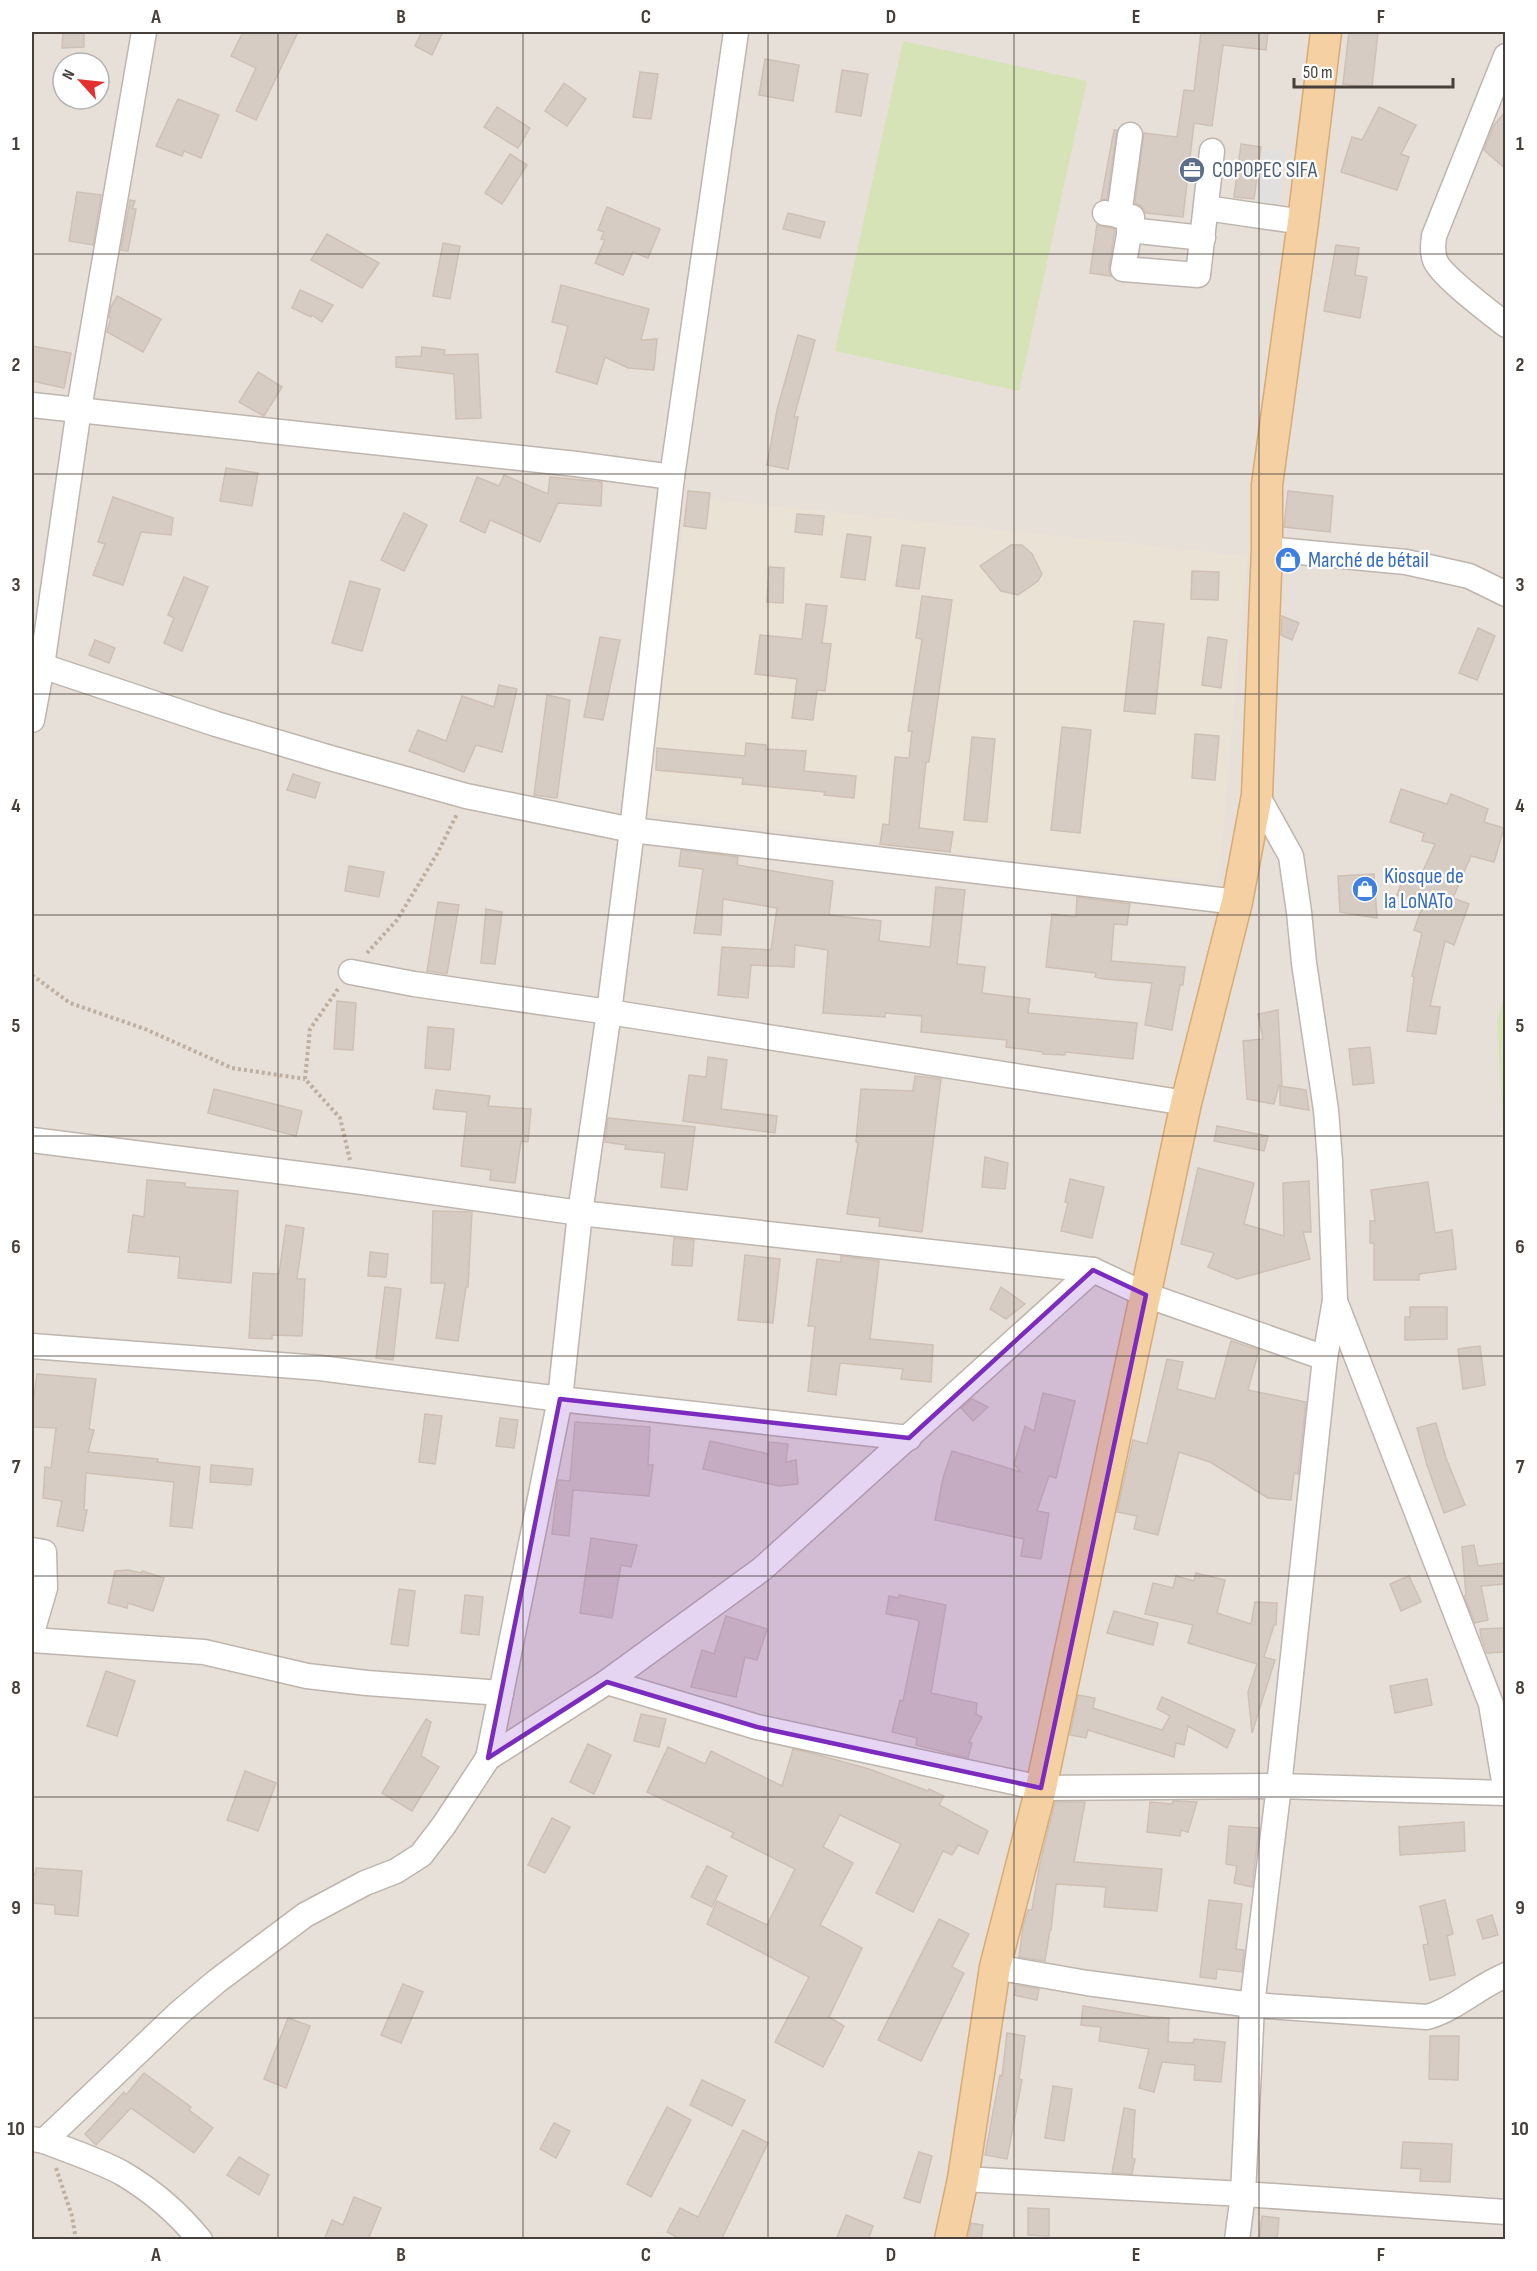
<svg xmlns="http://www.w3.org/2000/svg" width="1537" height="2271" font-family="'Sofia Sans Condensed',sans-serif">
<style>
.residential{fill:#e7e0d9;fill-rule:evenodd}
.education{fill:#ebe2d6}
.green{fill:#d6e3b7}
.parking{fill:#e2e0de}
.building{fill:#d7ccc4;stroke:#cec0b5;stroke-width:1.5}
.lines{fill:none;stroke-linecap:round;stroke-linejoin:round}
.minor-casing{stroke:#beb5ae;stroke-width:27}
.major-casing{stroke:#d8aa74;stroke-width:33}
.path{stroke:#beafa0;stroke-width:4;stroke-dasharray:3 3;stroke-linecap:butt}
.minor{stroke:#fff;stroke-width:24}
.major{stroke:#f4d0a2;stroke-width:30}
.marked{fill:#7b2cbf;fill-opacity:0.2;stroke:#7b2cbf;stroke-width:4.5;stroke-linejoin:round}
.grid{fill:none;stroke:#473f39;stroke-width:1.5;stroke-opacity:0.55}
.labels{text-anchor:middle;dominant-baseline:central;stroke-width:4.5;stroke-linejoin:round;paint-order:stroke}
.service-label{font-size:22px;fill:#4e5e75;stroke:#fff;text-anchor:start}
.shop-label{font-size:22px;fill:#366cbe;stroke:#fff;text-anchor:start}
.neatline{fill:none;stroke:#473f39;stroke-width:2}
.grid-label{font-size:20px;text-anchor:middle;font-weight:bold;fill:#473f39}
</style>
<rect width="100%" height="100%" fill="#f3efea"/>
<path class="residential" d="M32,32H1505L1506,992L1497,1023L1506,1165L1505,2239L32,2240ZM63,63H99V99H63Z"/>
<path class="education" d="M688,497L1247,556L1219,878L1210,882L950,852L644,812Z"/>
<g class="green">
<path d="M903,41L1087,81L1019,391L835,351Z"/>
<path d="M1505,992V1165L1497,1022Z"/>
</g>
<path class="parking" d="M1263,149L1286,152L1278,211L1256,208Z"/>
<g class="building">
<path d="M63,32H84V47L62,48Z"/>
<path d="M243,32H298L256,120L236,111L256,68L231,56Z"/>
<path d="M422,32H443L432,55L415,46Z"/>
<path d="M1201,32H1268L1266,50L1223,45L1212,126L1194,123L1183,217L1146,213L1141,206L1135,203L1144,133L1177,137L1184,90L1194,91Z"/>
<path d="M1349,32H1378L1372,87L1343,84Z"/>
<path d="M765,59L799,65L793,101L759,95Z"/>
<path d="M842,70L868,74L861,116L836,112Z"/>
<path d="M640,72L658,74L651,119L633,117Z"/>
<path d="M564,83L586,99L567,126L545,111Z"/>
<path d="M178,99L219,115L201,158L184,151L182,156L156,146Z"/>
<path d="M497,107L530,128L518,148L484,127Z"/>
<path d="M1379,107L1416,125L1401,154L1409,157L1397,190L1341,172L1352,137L1362,140Z"/>
<path d="M1506,111V169L1484,150L1494,125Z"/>
<path d="M1114,130H1117L1107,199L1101,200Z"/>
<path d="M1241,144L1261,147L1254,199L1234,197Z"/>
<path d="M510,154L527,165L502,204L485,193Z"/>
<path d="M77,192L101,195L93,245L69,241Z"/>
<path d="M130,200L135,201L132,209H136L128,251L121,250Z"/>
<path d="M607,207L660,229L648,258L633,252L623,275L595,263L605,240L601,239L604,232L598,230Z"/>
<path d="M788,213L825,222L820,238L783,229Z"/>
<path d="M1097,225L1115,229L1109,267L1111,276L1090,273Z"/>
<path d="M327,234L379,263L362,288L311,260Z"/>
<path d="M443,243L460,246L450,299L433,296Z"/>
<path d="M1336,245L1359,248L1355,275L1367,277L1360,318L1324,311Z"/>
<path d="M561,285L649,309L641,340L657,339L654,370L628,368L605,357L597,384L556,372L568,326L552,322Z"/>
<path d="M300,290L333,305L322,322L312,315L311,317L292,308Z"/>
<path d="M117,296L161,319L143,352L107,332L111,318L109,317L111,307Z"/>
<path d="M798,335L815,340L794,417H798L788,469L767,465L777,410Z"/>
<path d="M32,346L71,353L64,388L32,381Z"/>
<path d="M422,347L445,350L444,355L478,354L481,418L456,419L454,374L396,367V357L421,356Z"/>
<path d="M258,372L282,387L264,416L239,402Z"/>
<path d="M226,468L258,473L252,506L220,501Z"/>
<path d="M504,475L548,494L550,477L602,482L601,506L558,503L540,542L490,520L485,533L460,521L477,477L499,486Z"/>
<path d="M688,491L710,493L706,529L684,526Z"/>
<path d="M1288,491L1333,496L1330,532L1284,527Z"/>
<path d="M113,497L173,518L171,535L141,532L123,585L93,575L105,544L98,542Z"/>
<path d="M404,513L427,525L404,571L381,560Z"/>
<path d="M797,514L824,516L822,535L795,532Z"/>
<path d="M847,534L871,537L865,580L841,577Z"/>
<path d="M902,545L925,548L919,589L896,586Z"/>
<path d="M1011,545H1022L1032,554L1042,574L1038,581L1018,595L1001,591L980,566Z"/>
<path d="M769,567L784,568L783,603L767,602Z"/>
<path d="M1192,571L1219,572L1218,600L1191,599Z"/>
<path d="M184,577L208,587L182,651L164,643L174,618L168,615Z"/>
<path d="M350,581L380,589L362,651L332,643Z"/>
<path d="M922,596L952,600L929,762H926L919,828L953,832L950,852L880,844L883,824L889,825L895,757L909,758L912,731H908L922,639L916,638Z"/>
<path d="M806,604L827,606L822,643L831,644L825,691L817,690L813,720L792,718L797,679L755,674L760,635L802,639Z"/>
<path d="M1282,616L1299,623L1292,640L1281,635Z"/>
<path d="M1134,621L1164,624L1155,714L1124,711Z"/>
<path d="M1478,628L1495,636L1477,680L1459,673Z"/>
<path d="M600,637L620,640L603,720L584,717Z"/>
<path d="M1208,637L1227,640L1221,688L1202,685Z"/>
<path d="M95,640L115,648L109,663L89,655Z"/>
<path d="M499,685L517,689L502,752L476,745L464,772L409,751L418,730L446,741L462,696L494,707Z"/>
<path d="M547,695L570,700L557,798L534,795Z"/>
<path d="M1062,727L1091,730L1080,833L1051,830Z"/>
<path d="M1195,734L1219,736L1215,780L1192,778Z"/>
<path d="M972,737L995,739L987,822L964,820Z"/>
<path d="M746,743L766,745V749L806,751L804,771L856,776L854,798L824,795L825,792L742,784L743,778L656,770L657,748L745,756Z"/>
<path d="M293,774L320,783L315,798L287,790Z"/>
<path d="M1401,789L1447,804L1451,794L1488,809L1484,822L1504,828L1494,862L1471,856L1453,898L1469,904L1454,945L1445,941L1430,1006L1440,1007L1436,1034L1407,1031L1414,977L1412,976L1422,933L1414,930L1423,905L1397,895L1405,874L1419,880L1435,844L1422,841L1424,833L1390,822Z"/>
<path d="M681,850L738,857L737,865L833,881L829,915L881,921L879,941L930,947L936,887L965,890L957,964L985,967L982,993L1030,999L1028,1013L1137,1023L1133,1059L1065,1052V1055L1043,1054V1052L1006,1047L1007,1040L921,1032L922,1016L885,1013V1017L823,1013L828,950L795,945L794,967L751,965L748,998L718,995L722,947L771,950L777,908L723,899L721,935L694,933L703,869L679,866Z"/>
<path d="M349,866L384,872L379,897L345,891Z"/>
<path d="M1374,874L1377,918L1340,912L1338,876Z"/>
<path d="M1077,897L1130,904L1127,925L1114,924L1111,961L1185,967L1183,985H1180L1172,1030L1145,1025L1152,983L1104,979L1095,977L1096,973L1046,967L1052,914L1076,917Z"/>
<path d="M438,902L459,905L447,974L427,971Z"/>
<path d="M486,909L502,912L495,964L481,963Z"/>
<path d="M337,1001L356,1003L353,1050L334,1049Z"/>
<path d="M1278,1010L1282,1085H1279L1274,1104L1247,1099L1243,1041L1263,1039L1258,1014Z"/>
<path d="M428,1027L454,1029L450,1070L425,1068Z"/>
<path d="M1370,1047L1374,1083L1353,1085L1349,1049Z"/>
<path d="M708,1057L727,1060L721,1109L777,1116L775,1133L683,1121L689,1075L706,1077Z"/>
<path d="M915,1076L941,1079L922,1232L879,1226L880,1218L847,1214L858,1143L856,1142L861,1089L913,1091Z"/>
<path d="M1280,1086L1306,1090L1309,1110L1280,1105Z"/>
<path d="M214,1089L302,1111L296,1136L208,1113Z"/>
<path d="M436,1090L490,1096L488,1106L531,1109L528,1142L521,1141L515,1183L490,1180L491,1170L461,1166L467,1112L433,1109Z"/>
<path d="M608,1118L695,1127L687,1190L661,1187L665,1153L625,1149L626,1145L605,1142Z"/>
<path d="M1217,1126L1268,1136L1264,1151L1214,1141Z"/>
<path d="M985,1157L1008,1163L1005,1189L982,1187Z"/>
<path d="M1198,1168L1254,1183L1244,1224L1284,1236L1283,1183L1309,1181L1311,1232H1303L1310,1259L1237,1279L1208,1267L1214,1253L1181,1244Z"/>
<path d="M1070,1179L1104,1187L1092,1238L1061,1231L1068,1203L1065,1202Z"/>
<path d="M147,1180L185,1183V1187L238,1191L231,1283L178,1278L180,1257L128,1252L133,1215L144,1217Z"/>
<path d="M1428,1182L1435,1233L1452,1230L1456,1269L1419,1274V1280H1374V1243H1370V1221H1375L1371,1190Z"/>
<path d="M433,1211L472,1212L468,1287H466L458,1341L436,1338L445,1283H431Z"/>
<path d="M286,1225L304,1228L297,1279H305L302,1336L272,1335V1339L249,1338L253,1273L279,1274Z"/>
<path d="M674,1238L694,1240L692,1266L672,1265Z"/>
<path d="M370,1252L388,1254L386,1277L368,1276Z"/>
<path d="M745,1255L780,1259L773,1323L738,1320Z"/>
<path d="M841,1256L879,1261L870,1339L933,1345L931,1382L901,1379L903,1369L840,1363L836,1395L808,1391L815,1326H808L817,1259L841,1262Z"/>
<path d="M385,1287L401,1289L393,1360L376,1358Z"/>
<path d="M1001,1287L1025,1304L1006,1319L990,1309Z"/>
<path d="M1410,1307H1447V1339L1405,1340V1317H1410Z"/>
<path d="M1231,1341L1259,1350L1248,1390L1306,1402L1298,1474L1294,1473L1291,1500L1268,1498L1210,1462L1179,1452L1158,1535L1134,1529L1137,1516L1117,1512L1133,1440L1147,1444L1167,1359L1183,1362L1177,1389L1215,1399Z"/>
<path d="M1480,1346L1485,1385L1463,1389L1458,1349Z"/>
<path d="M37,1374L96,1379L89,1429L94,1430L88,1452L158,1459L157,1462L200,1467L192,1528L170,1526L174,1482L86,1473L84,1510H87L83,1531L57,1526L62,1501L43,1498L45,1467L51,1468L56,1428L32,1427V1410Z"/>
<path d="M1043,1393L1075,1401L1056,1478L1049,1476L1037,1511L1049,1513L1041,1559L1021,1556L1024,1539L935,1520L943,1478L952,1451L1021,1472L1014,1464L1025,1426L1034,1431Z"/>
<path d="M972,1399L988,1407L973,1421L961,1408Z"/>
<path d="M425,1414L442,1416L435,1464L419,1462Z"/>
<path d="M500,1418L518,1420L514,1448L496,1446Z"/>
<path d="M575,1422L650,1427L648,1465H653L649,1496L573,1490L569,1536L552,1534L558,1480L570,1481Z"/>
<path d="M1436,1423L1446,1458L1465,1505L1444,1513L1427,1465L1417,1428Z"/>
<path d="M710,1441L769,1454V1442L788,1444L786,1462L796,1460L798,1484L779,1486L703,1469Z"/>
<path d="M211,1465L253,1469L251,1485L210,1482Z"/>
<path d="M591,1538L637,1545L631,1567L621,1565L612,1618L580,1613Z"/>
<path d="M1474,1545L1478,1566L1504,1563L1505,1584L1481,1586L1488,1620L1475,1623L1464,1596L1466,1595L1462,1547Z"/>
<path d="M128,1570L141,1573L142,1571L164,1578L153,1611L128,1603L127,1608L108,1603L115,1571Z"/>
<path d="M1196,1573L1225,1580L1217,1613L1251,1624L1255,1602L1277,1603L1276,1625H1274L1264,1657L1275,1660L1252,1733L1248,1692L1257,1664L1188,1643L1193,1625L1145,1614L1153,1583L1173,1588L1176,1576L1194,1581Z"/>
<path d="M1409,1576L1421,1602L1401,1611L1390,1584Z"/>
<path d="M399,1589L415,1591L408,1646L391,1644Z"/>
<path d="M465,1595L483,1597L479,1635L461,1633Z"/>
<path d="M899,1595L946,1605L931,1693L977,1703L976,1714L982,1717L969,1742L972,1743L968,1758L916,1745L917,1738L892,1732L900,1700L903,1701L919,1623L918,1620L886,1614L889,1596L899,1598Z"/>
<path d="M1114,1611L1158,1623L1153,1645L1107,1633Z"/>
<path d="M726,1616L767,1629L757,1660L745,1657L736,1697L691,1687L702,1650L714,1654Z"/>
<path d="M1506,1628V1652L1487,1653L1481,1637L1480,1629Z"/>
<path d="M106,1671L135,1681L117,1736L87,1726Z"/>
<path d="M1427,1679L1432,1705L1395,1713L1390,1686Z"/>
<path d="M1078,1695L1095,1698L1093,1708L1162,1730L1170,1716L1157,1709L1162,1697L1235,1730L1227,1748L1188,1726L1184,1745L1176,1743L1174,1757L1088,1730L1086,1738L1070,1735Z"/>
<path d="M641,1714L666,1719L659,1747L634,1741Z"/>
<path d="M426,1719L431,1722L421,1756L439,1767L412,1811L382,1793Z"/>
<path d="M588,1744L611,1755L594,1794L570,1782Z"/>
<path d="M668,1747L705,1764L711,1751L782,1786L793,1749L807,1752L869,1769L928,1791L929,1789L944,1796L939,1805L988,1831L978,1854L958,1845L952,1855L943,1851L913,1912L876,1893L901,1844L840,1815L823,1847L853,1863L820,1925L862,1948L829,2017L844,2026L823,2067L775,2042L809,1977L707,1924L717,1901L767,1925L795,1869L731,1837L734,1833L647,1792Z"/>
<path d="M245,1771L276,1783L258,1831L227,1820Z"/>
<path d="M1173,1801L1197,1802L1188,1832L1181,1830L1180,1836L1147,1832L1150,1802L1172,1804Z"/>
<path d="M1055,1802H1085L1074,1862L1162,1869L1157,1911L1104,1907L1106,1887L1056,1884L1051,1930H1050L1045,1961L1019,1957L1023,1926L1028,1910H1032L1040,1863Z"/>
<path d="M552,1818L570,1827L545,1873L528,1865Z"/>
<path d="M1464,1822L1465,1851L1400,1855L1399,1827Z"/>
<path d="M1229,1826L1259,1828L1252,1887L1234,1883L1237,1866L1226,1864Z"/>
<path d="M707,1866L727,1876L712,1907L691,1897Z"/>
<path d="M36,1868L82,1871L78,1916L55,1914V1905L32,1903V1874L35,1875Z"/>
<path d="M1209,1900L1242,1904L1236,1949L1244,1950L1242,1972L1217,1969L1216,1979L1200,1977Z"/>
<path d="M1445,1900L1453,1934L1447,1936L1455,1975L1430,1980L1423,1945L1428,1944L1420,1906Z"/>
<path d="M1492,1915L1498,1935L1483,1939L1477,1920Z"/>
<path d="M939,1919L969,1934L952,1967L964,1973L921,2061L878,2040Z"/>
<path d="M403,1984L423,1992L401,2043L381,2035Z"/>
<path d="M1016,1985L1039,1989L1037,2000L1014,1995Z"/>
<path d="M1083,2006L1151,2017L1169,2018L1168,2042L1193,2043L1194,2039L1225,2042L1221,2082L1194,2080L1195,2065L1162,2062L1154,2092L1139,2088L1149,2049L1099,2041L1101,2027L1081,2025Z"/>
<path d="M288,2018L310,2026L286,2088L264,2079Z"/>
<path d="M1007,2033L1025,2036L1019,2079L1022,2080L1007,2159L985,2155L1000,2075L1002,2076Z"/>
<path d="M1430,2036H1459L1458,2080L1429,2079Z"/>
<path d="M144,2073L191,2107L189,2110L213,2128L194,2153L131,2108L96,2145L85,2134L124,2092L126,2095Z"/>
<path d="M702,2080L745,2100L732,2126L690,2105Z"/>
<path d="M1053,2086L1072,2089L1064,2141L1045,2138Z"/>
<path d="M667,2107L691,2120L651,2197L627,2184Z"/>
<path d="M1124,2108L1135,2110L1132,2158L1135,2159L1132,2174L1112,2173Z"/>
<path d="M554,2123L570,2131L556,2158L540,2149Z"/>
<path d="M743,2130L768,2143L721,2240H682L667,2232L680,2208L698,2217Z"/>
<path d="M1403,2142L1452,2144L1450,2182L1420,2181L1421,2169L1401,2168Z"/>
<path d="M919,2152L932,2156L920,2203L904,2198Z"/>
<path d="M239,2157L269,2175L259,2195L227,2175Z"/>
<path d="M354,2197L381,2208L369,2237L376,2240H324L332,2220L343,2225Z"/>
<path d="M1028,2208L1049,2209V2236L1028,2235Z"/>
<path d="M846,2215L873,2226L868,2240H836Z"/>
<path d="M1262,2216L1279,2218L1277,2240H1259Z"/>
<path d="M971,2223L983,2225L981,2240H968Z"/>
</g>
<g class="lines">
<g class="minor-casing">
<g id="minor">
<path d="M1506,56L1434,236C1433,245 1432,252 1435,260C1440,275 1491,313 1506,325"/>
<path d="M1206,208L1303,222"/>
<path d="M1105,213L1132,217L1123,269L1198,275L1212,151"/>
<path d="M1119,216L1130,135"/>
<path d="M1129,230L1203,238"/>
<path d="M32,405L576,464L672,477"/>
<path d="M1267,549L1406,562L1469,576L1506,594"/>
<path d="M42,666L216,724L334,759L466,796L632,830L1237,902"/>
<path d="M32,720L42,666L79,409L144,32"/>
<path d="M351,972L414,984L609,1012L1186,1103"/>
<path d="M32,1140L355,1181L580,1213L1093,1270L1146,1295L1325,1358"/>
<path d="M1335,1301L1491,1704L1506,1793"/>
<path d="M32,1346L320,1368L560,1399L909,1438"/>
<path d="M32,1550L44,1552L45,1588L32,1632"/>
<path d="M32,1640L204,1652L307,1676L367,1683L501,1693"/>
<path d="M607,1682L757,1727L1041,1788L1279,1786L1505,1793"/>
<path d="M488,1758L560,1399L580,1213L609,1012L632,830L672,477L736,32"/>
<path d="M995,1967L1087,1983L1252,2005L1427,2017C1456,2009 1477,1987 1506,1975"/>
<path d="M32,2139L44,2141C70,2151 98,2160 122,2173C151,2190 179,2214 200,2240"/>
<path d="M44,2141L179,2013L217,1981L305,1915L365,1883L396,1871L421,1855L444,1825L488,1758L607,1682L762,1569L1093,1270"/>
<path d="M963,2179L1243,2194L1506,2212"/>
<path d="M1237,2240L1243,2194L1252,2005L1279,1786L1325,1358L1335,1300L1330,1161L1326,1110L1304,963L1299,912L1291,856L1257,795"/>
</g>
</g>
<g class="major-casing">
<path id="major" d="M950,2240L963,2179L995,1967L1041,1788L1186,1103L1237,902L1257,795L1267,549V485L1303,222L1326,32"/>
</g>
<g class="path">
<path d="M367,953L397,920L437,854L457,814"/>
<path d="M32,975L70,1003L145,1029L232,1068L305,1079"/>
<path d="M338,989L310,1029L305,1079L340,1118L350,1160"/>
<path d="M56,2168L72,2216L76,2240"/>
</g>
<use href="#minor" class="minor"/>
<use href="#major" class="major"/>
</g>
<path class="marked" d="M1093,1270L1146,1295L1041,1788L757,1727L607,1682L488,1758L560,1399L909,1438Z"/>
<path class="grid" d="M278,32V2240M523,32V2240M768,32V2240M1014,32V2240M1259,32V2240M32,254H1506M32,474H1506M32,694H1506M32,915H1506M32,1136H1506M32,1356H1506M32,1576H1506M32,1797H1506M32,2018H1506"/>
<defs>
<g id="office-disc" transform="scale(1.35)"><circle r="9.5" fill="#5c6f8a" stroke="#fff"/><path d="M-6-3h4V-5.5h4V-3h4V5H-6ZM-1-4.5V-3h2v-1.5ZM-6 0V1H6V0Z" fill="#fff"/></g>
<g id="shop-disc" transform="scale(1.35)"><circle r="9.5" fill="#3f7fe0" stroke="#fff"/><path d="M-5-2.5h2.3a2.7 3.5 0 0 1 5.4 0H5L5.5 6h-11ZM-1.5-2.5h3a1.5 2.3 0 0 0-3 0Z" fill="#fff"/></g>
</defs>
<g fill-rule="evenodd">
<use href="#office-disc" x="1192" y="170"/>
<use href="#shop-disc" x="1288" y="560"/>
<use href="#shop-disc" x="1365" y="889"/>
</g>
<g class="labels">
<g class="service-label">
<text x="1212" y="170">COPOPEC SIFA</text>
</g>
<g class="shop-label">
<text x="1308" y="560">Marché de bétail</text>
<text x="1384" y="876">Kiosque de<tspan x="1384" dy="25">la LoNATo</tspan></text>
</g>
</g>
<rect width="1537" height="2271" fill="none" stroke="#ffffff" stroke-width="66"/>
<g transform="translate(81 81) rotate(297)"><circle r="28" fill="#ffffff" stroke="#b5b2b0" stroke-width="1.5"/>
<path d="M0-4.5L10 22L0 15L-10 22Z" fill="#e43031"/>
<text y="-9" font-size="16" font-weight="bold" text-anchor="middle" fill="#473f39">N</text>
</g>
<path d="M1294 78v9h159v-9" fill="none" stroke="#473f39" stroke-width="3"/>
<text x="1303" y="78" font-size="18" fill="#473f39" stroke="#ffffff" stroke-width="4.5" paint-order="stroke">50 m</text>
<rect x="33" y="33" width="1471" height="2205" class="neatline"/>
<g class="grid-label">
<text x="156" y="23">A</text>
<text x="401" y="23">B</text>
<text x="646" y="23">C</text>
<text x="891" y="23">D</text>
<text x="1136" y="23">E</text>
<text x="1381" y="23">F</text>
<text x="16" y="150">1</text>
<text x="1520" y="150">1</text>
<text x="16" y="371">2</text>
<text x="1520" y="371">2</text>
<text x="16" y="591">3</text>
<text x="1520" y="591">3</text>
<text x="16" y="812">4</text>
<text x="1520" y="812">4</text>
<text x="16" y="1032">5</text>
<text x="1520" y="1032">5</text>
<text x="16" y="1253">6</text>
<text x="1520" y="1253">6</text>
<text x="16" y="1473">7</text>
<text x="1520" y="1473">7</text>
<text x="16" y="1694">8</text>
<text x="1520" y="1694">8</text>
<text x="16" y="1914">9</text>
<text x="1520" y="1914">9</text>
<text x="16" y="2135">10</text>
<text x="1520" y="2135">10</text>
<text x="156" y="2261">A</text>
<text x="401" y="2261">B</text>
<text x="646" y="2261">C</text>
<text x="891" y="2261">D</text>
<text x="1136" y="2261">E</text>
<text x="1381" y="2261">F</text>
</g>
</svg>
